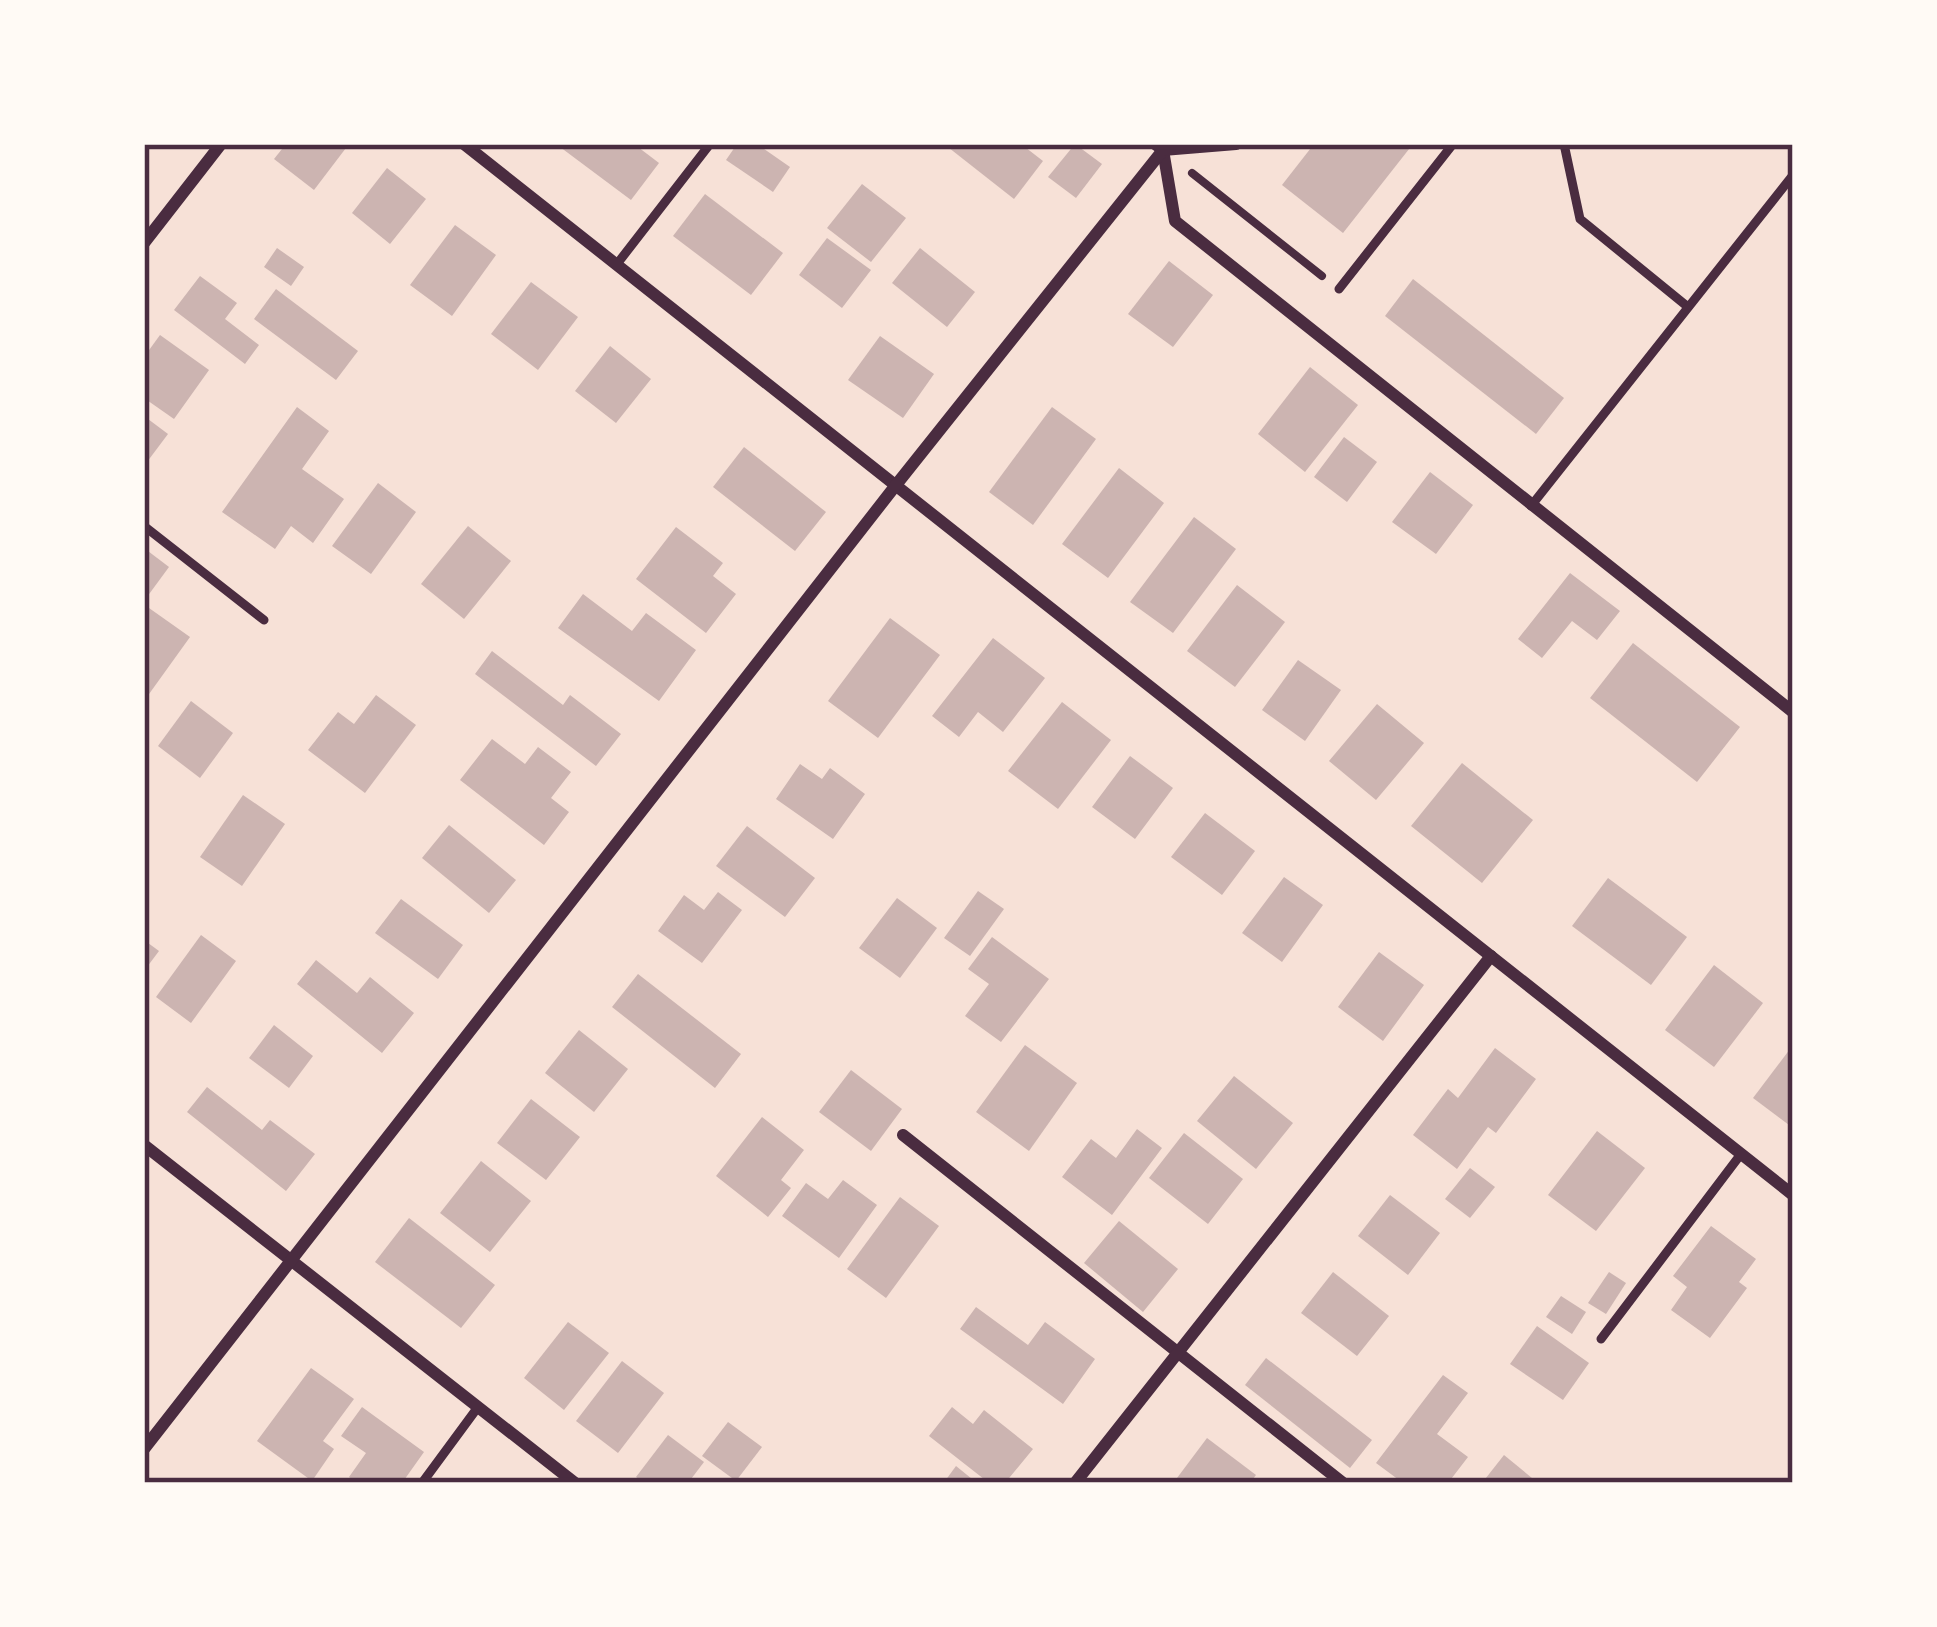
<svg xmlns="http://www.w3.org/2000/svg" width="1937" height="1627" font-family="'IBM Plex Sans',sans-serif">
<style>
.building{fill:#ccb4b1}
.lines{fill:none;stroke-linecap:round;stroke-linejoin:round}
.path{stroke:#4a2c40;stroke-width:8}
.service{stroke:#4a2c40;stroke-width:9}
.minor{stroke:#4a2c40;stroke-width:12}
.neatline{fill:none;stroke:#4a2c40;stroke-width:4.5}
</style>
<rect width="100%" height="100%" fill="#f7e1d7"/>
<g class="building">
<path d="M286,144H349L314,190L274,159Z"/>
<path d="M556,144H634L659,163L631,200Z"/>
<path d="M737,144H757L790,167L773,192L726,160Z"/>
<path d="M944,144H1021L1043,161L1014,199Z"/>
<path d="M1075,144L1102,164L1076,198L1048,177Z"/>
<path d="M1314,144H1413L1343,233L1282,185Z"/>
<path d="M387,168L426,199L390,244L352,213Z"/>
<path d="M862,184L906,218L871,262L827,228Z"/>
<path d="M705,194L783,253L751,295L673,236Z"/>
<path d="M455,225L496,255L452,316L410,285Z"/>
<path d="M827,238L871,270L842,308L799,275Z"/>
<path d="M277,248L304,267L291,286L264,267Z"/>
<path d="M920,248L975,292L947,327L892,283Z"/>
<path d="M1169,261L1213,295L1173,347L1128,314Z"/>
<path d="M200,276L237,303L225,319L259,345L245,364L174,310Z"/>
<path d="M1413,279L1564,398L1536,434L1385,316Z"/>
<path d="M531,282L578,317L538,370L491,334Z"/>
<path d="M276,289L358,351L336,380L254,319Z"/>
<path d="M160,335L209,370L174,419L144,398V357Z"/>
<path d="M880,336L934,374L903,418L848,380Z"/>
<path d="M610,346L651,379L616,423L575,391Z"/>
<path d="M1310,367L1358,405L1305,472L1258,434Z"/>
<path d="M297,407L329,431L302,469L344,499L313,543L291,526L275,549L222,512Z"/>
<path d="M1052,407L1096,439L1033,525L989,492Z"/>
<path d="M144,416L168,434L144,466Z"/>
<path d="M1344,437L1377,462L1347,502L1314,477Z"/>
<path d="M744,447L826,512L795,551L713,487Z"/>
<path d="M1119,468L1164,503L1108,578L1062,544Z"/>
<path d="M1430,472L1473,505L1436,554L1392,522Z"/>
<path d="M378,483L416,512L371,574L332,546Z"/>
<path d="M1194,517L1236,549L1173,633L1130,602Z"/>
<path d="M468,526L511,561L464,619L421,584Z"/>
<path d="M676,527L723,563L713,576L736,594L706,633L636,579Z"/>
<path d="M144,548L169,567L144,601Z"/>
<path d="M1570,573L1620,611L1597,640L1572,621L1542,658L1518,639Z"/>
<path d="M1237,585L1285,622L1235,687L1187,651Z"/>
<path d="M583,594L632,631L646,613L696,650L659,701L558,628Z"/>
<path d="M149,608L190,637L144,701V616Z"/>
<path d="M890,618L940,655L878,738L828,701Z"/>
<path d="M993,638L1045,678L1003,732L978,712L959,737L932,716Z"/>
<path d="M1633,643L1740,727L1697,782L1590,698Z"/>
<path d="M492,651L563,705L570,695L621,734L596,766L475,674Z"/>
<path d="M1298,660L1341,690L1305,741L1262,710Z"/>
<path d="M376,695L416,725L365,793L308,750L338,712L354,724Z"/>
<path d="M191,701L233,733L200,778L158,746Z"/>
<path d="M1062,702L1111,740L1058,809L1008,771Z"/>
<path d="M1377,704L1424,743L1376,800L1329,761Z"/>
<path d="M492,739L525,764L538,747L571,772L551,798L569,812L544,845L460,780Z"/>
<path d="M1130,756L1173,788L1135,839L1092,807Z"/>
<path d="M1462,763L1533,820L1482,883L1411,826Z"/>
<path d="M800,764L822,779L830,768L865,794L833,839L776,799Z"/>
<path d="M243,795L285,824L242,886L200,857Z"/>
<path d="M1205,813L1255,851L1222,895L1171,857Z"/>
<path d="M449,825L516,880L489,913L422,858Z"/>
<path d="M747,826L815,878L785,917L716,866Z"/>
<path d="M1284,877L1323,905L1282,962L1242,933Z"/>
<path d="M1608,878L1687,937L1651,985L1572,926Z"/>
<path d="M978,891L1004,909L970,956L944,938Z"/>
<path d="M718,892L742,910L702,963L658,931L684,895L704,910Z"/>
<path d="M897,898L937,928L900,978L859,948Z"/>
<path d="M401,899L463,945L438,979L375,933Z"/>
<path d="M201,935L236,961L191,1023L156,997Z"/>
<path d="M992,937L1049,979L1001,1042L965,1016L989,984L968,969Z"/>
<path d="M144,940L159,951L144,971Z"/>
<path d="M1379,952L1424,985L1383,1041L1338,1007Z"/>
<path d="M316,960L357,993L370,977L414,1013L382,1053L297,984Z"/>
<path d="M1714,965L1763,1003L1714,1067L1665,1030Z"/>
<path d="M638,974L741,1054L715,1088L612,1007Z"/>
<path d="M274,1025L313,1056L289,1088L249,1058Z"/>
<path d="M579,1030L628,1069L594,1112L545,1073Z"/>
<path d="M1025,1045L1077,1083L1029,1151L976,1112Z"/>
<path d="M1793,1045V1128L1753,1098Z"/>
<path d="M1495,1048L1536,1079L1496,1133L1488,1127L1457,1169L1413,1135L1448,1089L1458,1098Z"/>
<path d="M851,1070L902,1109L871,1151L819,1112Z"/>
<path d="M1234,1076L1293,1123L1256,1169L1197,1121Z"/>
<path d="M207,1087L262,1130L270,1120L315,1154L286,1191L187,1112Z"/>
<path d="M531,1099L580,1137L546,1180L497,1143Z"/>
<path d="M762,1117L804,1150L781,1180L791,1188L768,1217L716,1176Z"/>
<path d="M1137,1129L1162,1148L1112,1215L1062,1177L1091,1139L1116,1158Z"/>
<path d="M1597,1131L1645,1168L1596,1231L1548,1195Z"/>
<path d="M1184,1133L1243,1179L1208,1224L1149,1178Z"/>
<path d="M481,1161L531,1201L490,1252L440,1213Z"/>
<path d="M1470,1168L1495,1187L1470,1218L1445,1199Z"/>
<path d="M843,1180L877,1205L839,1258L782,1216L806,1183L828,1199Z"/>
<path d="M1390,1195L1440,1233L1408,1275L1358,1236Z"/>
<path d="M900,1197L939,1226L886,1298L847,1269Z"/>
<path d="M409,1218L495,1285L461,1328L375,1262Z"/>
<path d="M1119,1221L1178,1269L1143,1312L1084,1263Z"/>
<path d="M1711,1226L1756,1259L1739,1282L1747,1288L1710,1338L1671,1310L1687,1287L1673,1276Z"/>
<path d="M1333,1272L1389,1316L1357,1356L1301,1313Z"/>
<path d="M1609,1272L1626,1283L1606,1314L1588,1303Z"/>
<path d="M1561,1296L1586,1312L1572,1334L1546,1317Z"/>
<path d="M976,1307L1028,1345L1045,1322L1095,1359L1063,1404L960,1329Z"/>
<path d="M568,1322L609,1353L564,1410L524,1378Z"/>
<path d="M1537,1326L1589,1363L1563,1400L1510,1364Z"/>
<path d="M1266,1358L1372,1440L1350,1468L1245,1385Z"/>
<path d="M622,1361L664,1393L618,1453L576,1421Z"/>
<path d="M311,1368L354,1399L323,1441L334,1449L312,1481L257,1441Z"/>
<path d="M1443,1375L1468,1393L1437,1434L1468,1457L1448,1483H1403L1376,1463Z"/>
<path d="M362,1407L424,1452L402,1483H357L349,1477L366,1453L341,1436Z"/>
<path d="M952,1407L973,1424L984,1410L1033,1449L1005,1483H989L929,1436Z"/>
<path d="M728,1422L762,1447L736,1481L702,1456Z"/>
<path d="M668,1435L704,1462L688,1483H644L636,1477Z"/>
<path d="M1207,1438L1256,1475L1250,1483H1183L1177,1478Z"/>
<path d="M1504,1455L1538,1483H1482Z"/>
<path d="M956,1466L977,1483L945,1481Z"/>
</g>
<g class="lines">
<path class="path" d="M1192,173L1322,276"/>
<g class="service">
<path d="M1564,144L1580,219L1688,307"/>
<path d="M617,264L710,144"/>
<path d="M1339,289L1453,144"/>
<path d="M1531,506L1793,175"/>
<path d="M144,526L264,620"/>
<path d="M1601,1339L1741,1154"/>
<path d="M422,1483L478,1407"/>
</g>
<g class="minor">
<path d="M464,144L1793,1195"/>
<path d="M1155,144L1163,150L1175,221L1793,712"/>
<path d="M144,243L221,144"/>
<path d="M903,1135L1343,1483"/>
<path d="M144,1145L575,1483"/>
<path d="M144,1449L896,485L1163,150L1236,144"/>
<path d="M1075,1483L1491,956"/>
</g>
</g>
<rect width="1937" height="1627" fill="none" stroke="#fffaf5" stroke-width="294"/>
<rect x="147" y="147" width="1643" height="1333" class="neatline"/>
</svg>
